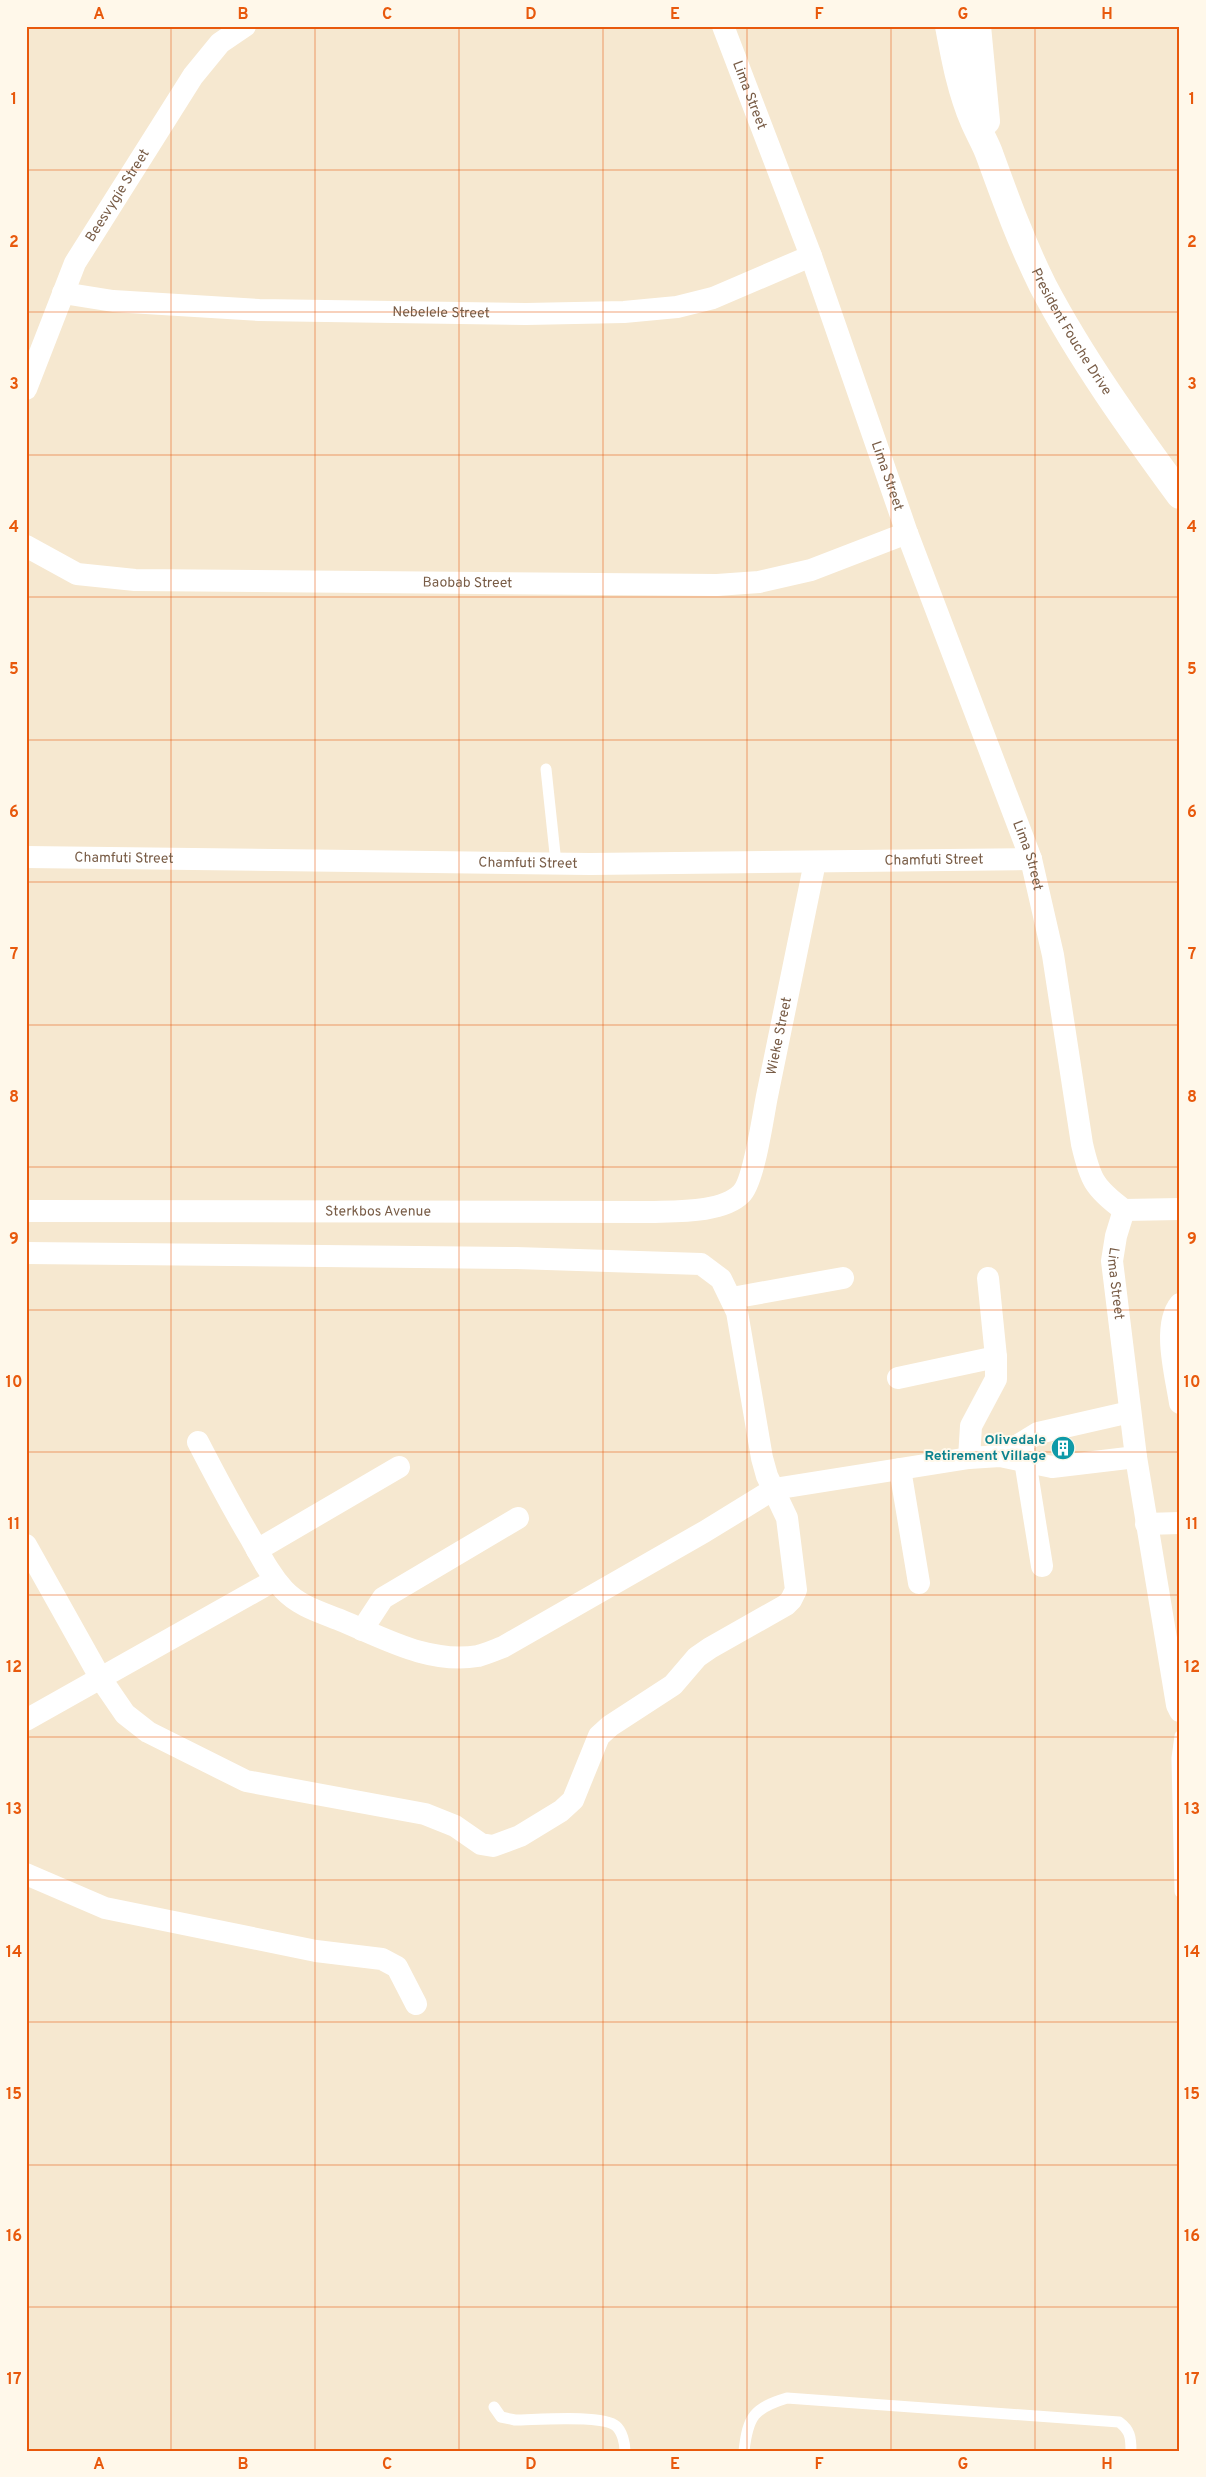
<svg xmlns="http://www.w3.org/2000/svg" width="1206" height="2477" font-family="Overpass,sans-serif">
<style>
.residential{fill:#f6e8d0}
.building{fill:#f6d5b7;stroke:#eabc96}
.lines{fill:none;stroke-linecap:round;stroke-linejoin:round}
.lane{stroke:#fff;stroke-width:11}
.street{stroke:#fff;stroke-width:22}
.secondary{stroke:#fff;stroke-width:28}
.grid{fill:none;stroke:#e8590c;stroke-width:1;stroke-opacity:0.55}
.labels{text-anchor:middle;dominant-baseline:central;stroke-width:4;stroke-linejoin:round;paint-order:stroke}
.street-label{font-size:14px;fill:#785c46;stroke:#fff8ea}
.culture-label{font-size:14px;font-weight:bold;fill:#0d838f;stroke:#fff8ea;text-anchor:end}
.neatline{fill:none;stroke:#e8590c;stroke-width:2}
.grid-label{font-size:16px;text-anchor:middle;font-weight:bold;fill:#e8590c}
</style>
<rect width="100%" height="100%" fill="#fef5e2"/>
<rect class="residential" x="26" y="26" width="1154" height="2425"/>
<path class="building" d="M1069,1433L1073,1461L1056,1464L1052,1435Z"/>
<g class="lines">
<g class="lane">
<path d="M546,769L556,863"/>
<path d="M1180,1736L1177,1758L1180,1892"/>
<path d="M494,2407L501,2417L515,2420C534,2420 603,2414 616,2426C622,2431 625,2443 625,2451"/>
<path d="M744,2451C748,2416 754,2408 787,2398L1119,2422C1130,2430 1131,2437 1131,2451"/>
</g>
<g class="street">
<path id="s1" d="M723,26L811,256L907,533L1031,859L1053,955L1082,1144C1090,1179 1094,1188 1124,1210L1116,1236L1112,1261L1136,1457L1177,1705L1180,1711"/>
<path id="s2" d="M63,293L113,301L259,310L526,314L624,312L677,307L713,298L811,256"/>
<path id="s3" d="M26,389L75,263L193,76L220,43L245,26"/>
<path id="s4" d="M26,546L77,574L135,580L717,585L759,582L811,570L907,533"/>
<path id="s5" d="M26,857L590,864L1031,859"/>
<path d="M1124,1210L1180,1209"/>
<path id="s6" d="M26,1211L650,1212C675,1211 722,1213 741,1194C754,1182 763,1116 767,1096C783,1018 799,940 815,862"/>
<path d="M26,1253L516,1258L701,1264L721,1279L737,1312L762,1458L767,1476L787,1518L796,1590L791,1600L786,1605L710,1648L697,1657L673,1685L610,1726L599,1736L573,1800L561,1811L520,1836L493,1846L481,1844L455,1826L425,1814L246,1781L148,1732L125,1714L101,1679L26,1545"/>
<path d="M732,1298L843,1278"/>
<path d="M1180,1304C1162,1326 1176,1376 1180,1403"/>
<path d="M898,1378L996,1357"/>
<path d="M198,1442C215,1475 232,1507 251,1539C261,1557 270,1575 284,1590C299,1606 320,1612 340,1620C384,1638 428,1664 478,1656C486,1654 495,1650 503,1647L704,1532L774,1489L969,1458L1000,1456L1052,1467L1136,1457"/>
<path d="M1023,1448L1042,1566"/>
<path d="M1000,1456L1038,1433L1130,1412"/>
<path d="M969,1458L971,1426L996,1379V1357L988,1278"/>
<path d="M900,1469L919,1583"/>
<path d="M1146,1524L1180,1523"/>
<path d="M257,1550L399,1467"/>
<path d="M362,1630L383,1598L518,1518"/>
<path d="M26,1720L275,1580"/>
<path d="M26,1874L105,1908L316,1951L382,1959L397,1967L416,2004"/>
</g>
<g class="secondary">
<path id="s7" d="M949,26C955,58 961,91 974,121C979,133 986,144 990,156C1006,200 1022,244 1043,286C1082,360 1131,428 1180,495"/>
<path d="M977,26L986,121"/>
</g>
</g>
<path class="grid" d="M171,26V2451M315,26V2451M459,26V2451M603,26V2451M747,26V2451M891,26V2451M1035,26V2451M26,170H1180M26,312H1180M26,455H1180M26,597H1180M26,740H1180M26,882H1180M26,1025H1180M26,1167H1180M26,1310H1180M26,1452H1180M26,1595H1180M26,1737H1180M26,1880H1180M26,2022H1180M26,2165H1180M26,2307H1180"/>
<defs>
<g id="building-disc" transform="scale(1.25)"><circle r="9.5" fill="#0f9aa8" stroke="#fff8ea"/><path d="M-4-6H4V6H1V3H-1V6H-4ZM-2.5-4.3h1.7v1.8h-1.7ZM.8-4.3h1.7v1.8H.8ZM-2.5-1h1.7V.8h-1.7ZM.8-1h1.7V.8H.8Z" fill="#fff"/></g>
</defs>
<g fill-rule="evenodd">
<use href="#building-disc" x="1063" y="1448"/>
</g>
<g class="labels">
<g class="street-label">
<text stroke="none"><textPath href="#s1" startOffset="74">Lima Street</textPath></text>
<text stroke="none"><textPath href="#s3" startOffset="215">Beesvygie Street</textPath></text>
<text stroke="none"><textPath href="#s2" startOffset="379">Nebelele Street</textPath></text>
<text stroke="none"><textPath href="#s7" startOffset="331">President Fouche Drive</textPath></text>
<text stroke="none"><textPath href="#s1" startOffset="479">Lima Street</textPath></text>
<text stroke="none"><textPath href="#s4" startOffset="449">Baobab Street</textPath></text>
<text stroke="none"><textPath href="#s1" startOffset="884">Lima Street</textPath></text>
<text stroke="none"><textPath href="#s5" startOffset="98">Chamfuti Street</textPath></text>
<text stroke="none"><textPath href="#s5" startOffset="908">Chamfuti Street</textPath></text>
<text stroke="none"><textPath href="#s5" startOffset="502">Chamfuti Street</textPath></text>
<text stroke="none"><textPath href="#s6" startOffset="882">Wieke Street</textPath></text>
<text stroke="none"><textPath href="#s6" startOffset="352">Sterkbos Avenue</textPath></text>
<text stroke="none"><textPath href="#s1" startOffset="1334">Lima Street</textPath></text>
</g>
<g class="culture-label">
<text x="1046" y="1440">Olivedale<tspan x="1046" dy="16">Retirement Village</tspan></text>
</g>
</g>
<rect width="1206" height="2477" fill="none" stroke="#fff8ea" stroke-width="55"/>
<rect x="28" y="28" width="1150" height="2422" class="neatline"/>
<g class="grid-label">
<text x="99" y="19">A</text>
<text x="243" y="19">B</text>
<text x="387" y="19">C</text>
<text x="531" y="19">D</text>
<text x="675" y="19">E</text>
<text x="819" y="19">F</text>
<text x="963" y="19">G</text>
<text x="1107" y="19">H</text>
<text x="14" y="104">1</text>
<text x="1192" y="104">1</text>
<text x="14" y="247">2</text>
<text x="1192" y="247">2</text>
<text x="14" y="389">3</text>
<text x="1192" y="389">3</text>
<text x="14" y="532">4</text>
<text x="1192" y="532">4</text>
<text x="14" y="674">5</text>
<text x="1192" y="674">5</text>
<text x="14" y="817">6</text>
<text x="1192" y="817">6</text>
<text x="14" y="959">7</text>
<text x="1192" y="959">7</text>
<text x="14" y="1102">8</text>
<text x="1192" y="1102">8</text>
<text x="14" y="1244">9</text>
<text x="1192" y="1244">9</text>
<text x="14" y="1387">10</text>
<text x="1192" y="1387">10</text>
<text x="14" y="1529">11</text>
<text x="1192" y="1529">11</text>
<text x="14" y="1672">12</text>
<text x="1192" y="1672">12</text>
<text x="14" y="1814">13</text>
<text x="1192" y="1814">13</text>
<text x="14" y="1957">14</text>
<text x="1192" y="1957">14</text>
<text x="14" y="2099">15</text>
<text x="1192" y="2099">15</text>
<text x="14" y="2241">16</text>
<text x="1192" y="2241">16</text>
<text x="14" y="2384">17</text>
<text x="1192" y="2384">17</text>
<text x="99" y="2469">A</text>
<text x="243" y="2469">B</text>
<text x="387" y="2469">C</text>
<text x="531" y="2469">D</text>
<text x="675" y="2469">E</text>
<text x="819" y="2469">F</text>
<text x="963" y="2469">G</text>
<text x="1107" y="2469">H</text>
</g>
</svg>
